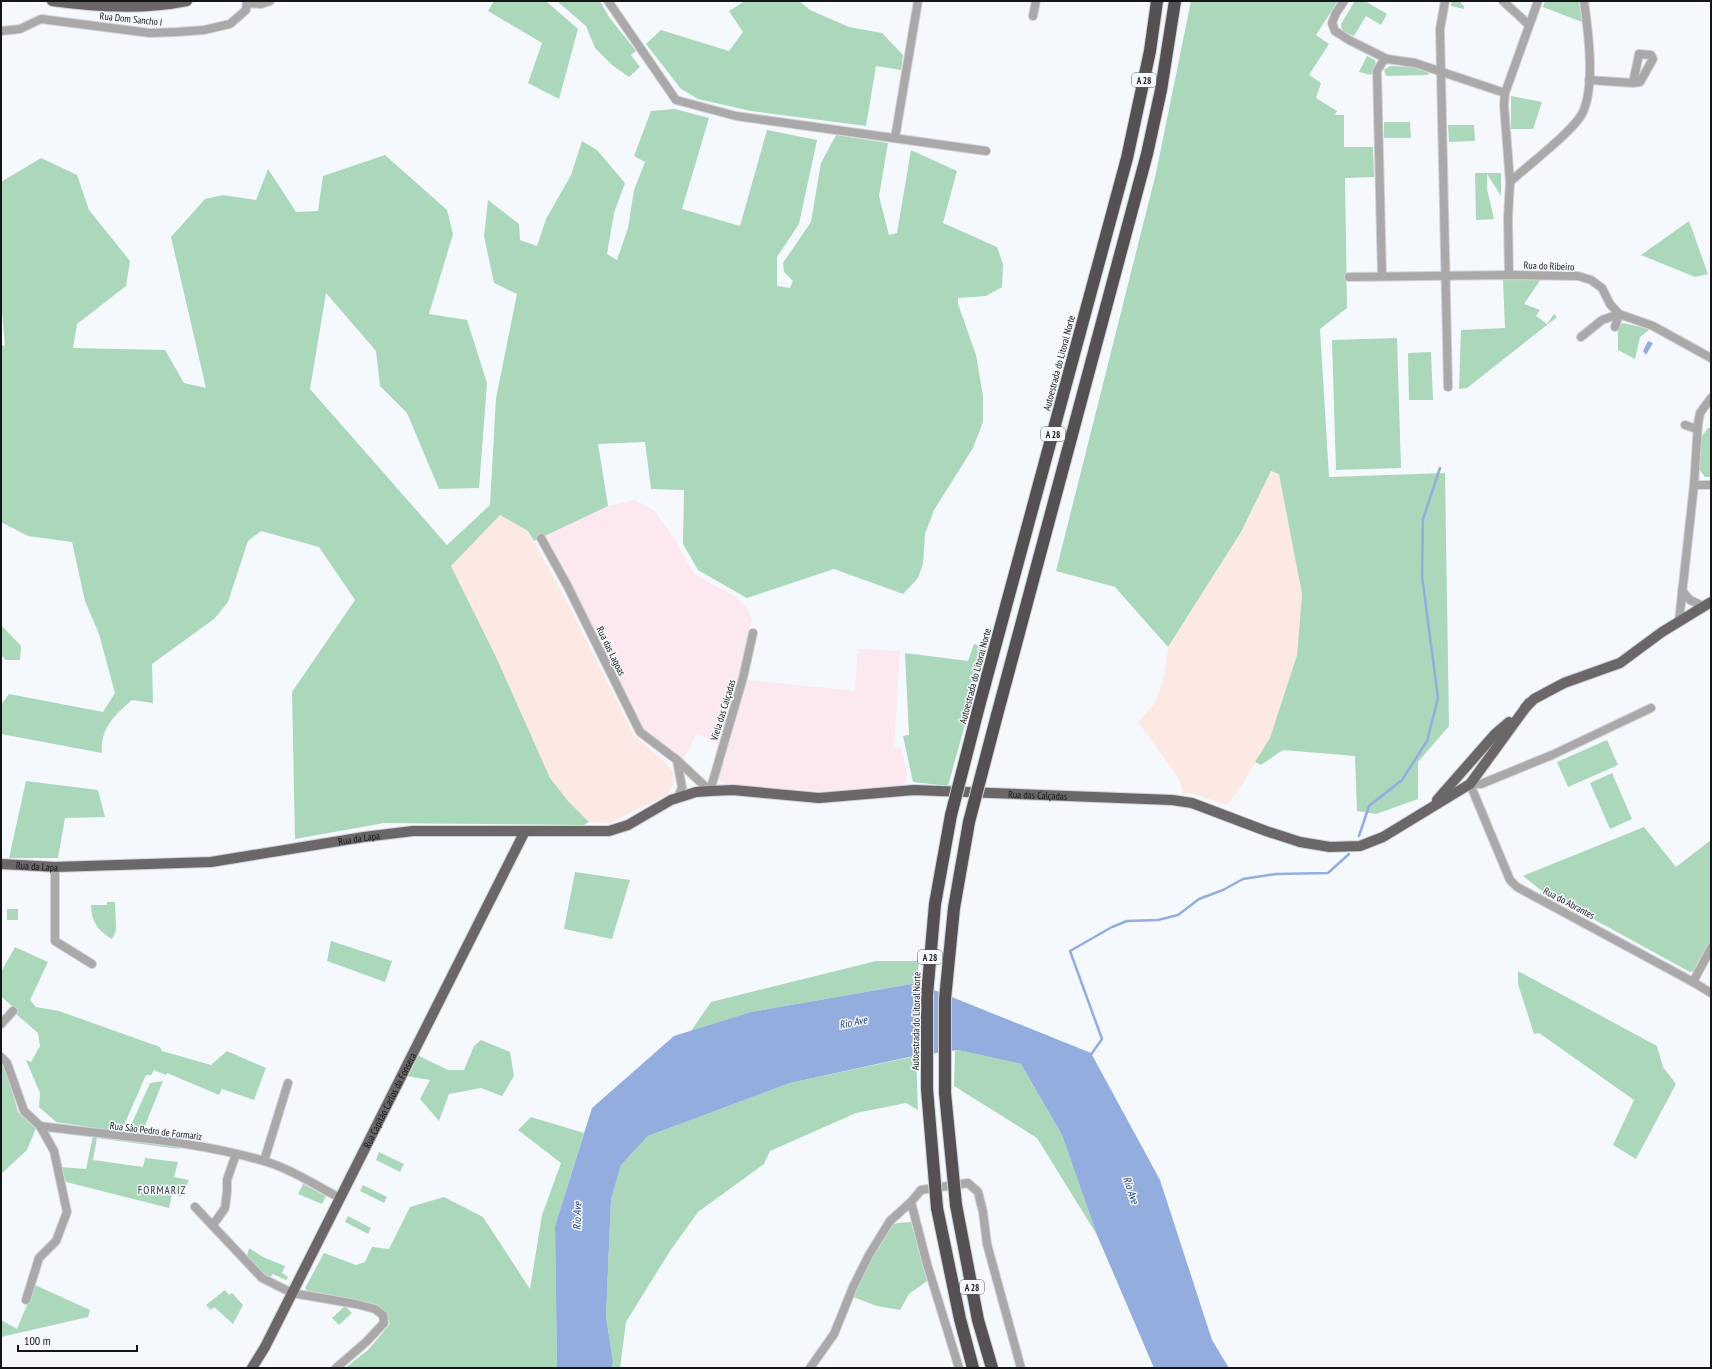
<svg xmlns="http://www.w3.org/2000/svg" width="1712" height="1369" font-family="'PT Sans Narrow',sans-serif">
<style>
.commercial{fill:#fde9e3}
.industrial{fill:#fce8ef}
.green{fill:#abd8bb}
.water{fill:#92adde}
.lines{fill:none;stroke-linecap:round;stroke-linejoin:round}
.stream{stroke:#92adde;stroke-width:2.5}
.minor-casing{stroke:#d1d4d8;stroke-width:10}
.major-casing{stroke:#d1d4d8;stroke-width:12}
.highway-casing{stroke:#d1d4d8;stroke-width:14}
.minor{stroke:#aba8a9;stroke-width:8}
.major{stroke:#6b6769;stroke-width:10}
.highway{stroke:#555052;stroke-width:12}
.highway-bridge-casing{stroke:#d1d4d8;stroke-width:14;stroke-linecap:butt}
.highway-bridge{stroke:#555052;stroke-width:12}
.labels{text-anchor:middle;dominant-baseline:central;stroke-width:3;stroke-linejoin:round;paint-order:stroke}
.shield{fill:#f5f8fd;stroke:#58595c;stroke-width:1}
.shield-label{font-size:9px;font-weight:bold;fill:#141517}
.street-label{font-size:10px;fill:#141517;stroke:#f5f8fd}
.water-label{font-size:11px;font-style:italic;fill:#23407c;stroke:#f5f8fd}
.neighbourhood-label{font-size:11px;letter-spacing:1px;fill:#35383c;stroke:#f5f8fd}
</style>
<rect width="100%" height="100%" fill="#f5f8fd"/>
<g class="commercial">
<path d="M1271,471L1280,474L1302,594L1297,655L1270,738L1240,788L1227,805L1190,793L1183,794L1180,780L1138,722L1155,703L1164,676L1168,647L1241,532Z"/>
<path d="M500,515L528,531L565,598L634,735L666,763L673,772L674,782L667,795L610,823L589,822L568,801L550,778L497,659L451,566Z"/>
</g>
<g class="industrial">
<path d="M635,500L654,510L671,534L694,574L736,597L747,609L752,620L734,698L720,746L697,733L683,760L644,730L544,536L608,506Z"/>
<path d="M858,649L900,651L894,747L901,748L907,774L905,783L901,785L820,791L726,784L721,781L718,778L732,736L748,680L855,691Z"/>
</g>
<g class="green">
<path d="M494,1H546L578,29L559,99L528,83L542,43L488,11Z"/>
<path d="M557,1H600L609,17L636,51L631,55L640,67L629,77L612,65L595,48L586,26Z"/>
<path d="M745,1H799L810,10L849,27L882,33L903,55L901,70L876,66L866,126L751,111L698,99L681,89L646,44L661,30L729,51L743,32L729,11Z"/>
<path d="M1191,1H1338L1316,35L1329,44L1309,75L1321,83L1316,98L1337,111L1335,115H1344V147H1373L1374,177L1345,178L1347,308L1320,329L1329,477L1445,473L1449,726L1418,762V799L1376,814L1357,811L1355,756L1283,750L1261,765L1255,762L1270,738L1297,655L1302,594L1279,474L1271,471L1241,532L1168,647L1115,587L1056,571L1156,173Z"/>
<path d="M1355,1H1365L1387,14L1381,25L1366,16L1354,36L1342,31L1341,24Z"/>
<path d="M1452,1H1462L1461,3L1464,6V9L1451,6Z"/>
<path d="M1545,1H1579L1582,22L1543,7Z"/>
<path d="M1367,56L1375,60L1376,64L1371,75L1359,72Z"/>
<path d="M1390,66L1416,67L1429,73L1428,75L1386,76L1384,70Z"/>
<path d="M1511,96L1542,102L1533,129H1511Z"/>
<path d="M675,109L709,118L682,209L740,226L767,130L817,140L799,224L777,257V286L790,288L793,281L784,272L783,263L811,222L821,163L836,135L888,143L879,196L889,235L897,233L911,150L957,171L943,223L997,247L1003,264L1002,287L986,296L958,298V304L976,355L983,396V422L973,448L934,510L925,534L923,564L918,578L903,594L834,569L747,598L698,570L683,544L684,490L651,489L645,442L598,444L608,506L534,541L528,531L500,515L451,566L497,659L550,778L568,801L589,822L584,825L384,823L295,839L292,692L355,600L319,547L261,531L248,541L228,602L214,619L152,664L153,703L132,700C115,715 100,728 102,753L1,734V705L9,694L103,712L115,693L99,634L85,601L72,542L28,536L1,522V345L5,346L1,299V182L41,158L77,175L89,210L130,261L126,286L77,324L73,348L165,350L184,383L206,388L171,237L205,199L223,195L256,200L268,169L296,212L318,211L323,176L385,155L447,210L453,234L429,314L467,320L487,383L479,488L439,489L407,413L380,386L376,351L326,293L310,389L447,545L490,505L496,398L517,294L494,283L484,236L488,200L519,224L520,240L537,246L546,219L571,175L582,141L597,150L625,183L614,213L607,254L617,260L628,228L634,190L645,162L634,156L651,111Z"/>
<path d="M1384,122H1410L1411,138H1384Z"/>
<path d="M1448,125H1474L1475,141L1449,142Z"/>
<path d="M1475,173H1501V196L1487,174V189L1494,219L1476,220Z"/>
<path d="M1689,221L1708,274L1695,277L1641,255Z"/>
<path d="M1503,279H1541L1524,304L1540,310L1536,316L1547,324L1554,314L1557,317L1467,388L1459,389L1461,330L1505,328Z"/>
<path d="M1623,323L1650,329L1640,337L1635,359L1618,350V326Z"/>
<path d="M1397,338L1401,468L1336,470L1332,340Z"/>
<path d="M1431,352L1433,400H1409L1408,353Z"/>
<path d="M1708,428H1711V477H1705L1699,469L1702,436Z"/>
<path d="M1,625L21,646L20,660H6L1,655Z"/>
<path d="M974,644L986,648L948,786L913,782L903,736L909,735L905,653L968,661Z"/>
<path d="M1607,740L1618,765L1568,787L1557,762Z"/>
<path d="M1612,773L1632,819L1610,829L1590,783Z"/>
<path d="M26,781L98,790L105,817L65,818L58,858H9Z"/>
<path d="M1644,827L1676,867L1711,840V943L1696,971L1690,972L1542,891L1523,876Z"/>
<path d="M575,872L630,880L612,939L564,929Z"/>
<path d="M107,902H115L116,931L112,939C98,931 91,921 91,905H107Z"/>
<rect x="7" y="909" width="11" height="11"/>
<path d="M331,941L392,961L385,982L327,961Z"/>
<path d="M15,947L48,962L30,1000L36,1007L59,1011L160,1047L162,1051L211,1065L227,1051L266,1068L254,1100L222,1089L219,1095L167,1073L166,1075L154,1070L151,1075H146L121,1132L56,1122L39,1107L40,1093L26,1060L31,1062L40,1046L38,1033L16,1014L18,1012L1,996V972Z"/>
<path d="M876,961H919L917,983L751,1012L691,1031L711,1002Z"/>
<path d="M1518,971L1657,1046L1663,1067L1676,1084L1636,1159L1613,1145L1634,1100L1539,1033L1534,1034L1518,984Z"/>
<path d="M481,1040L510,1052L514,1076L502,1096L481,1088L449,1094L439,1121L420,1099L430,1080L406,1076L417,1055L448,1070H464L474,1046Z"/>
<path d="M958,1050L1021,1064L1062,1135L1097,1235L1037,1138L954,1086L955,1051Z"/>
<path d="M916,1056L918,1110L906,1103L856,1113L770,1151L764,1164L698,1212L670,1251L626,1322L620,1368H612L613,1361L606,1317L611,1200L621,1165L648,1136L790,1083Z"/>
<path d="M1,1063L5,1067L18,1112L36,1128L27,1150L1,1174Z"/>
<path d="M163,1081L142,1133L128,1132L150,1083Z"/>
<path d="M531,1117L584,1133L555,1226L557,1368H345L368,1350L390,1324L384,1310L357,1300L309,1292L305,1288L324,1253L356,1265L365,1262L372,1247L389,1249L410,1207L444,1197L483,1217L530,1289L542,1215L561,1163L518,1130Z"/>
<path d="M93,1136L180,1147L179,1149L97,1138L93,1160L143,1167L145,1158L178,1162L174,1177L189,1180L181,1197L172,1194L169,1208L66,1182L61,1167L86,1169Z"/>
<path d="M379,1152L404,1164L400,1172L376,1160Z"/>
<path d="M303,1184L326,1196L322,1204L298,1194Z"/>
<path d="M363,1185L387,1197L384,1203L360,1191Z"/>
<path d="M348,1216L371,1228L368,1234L345,1222Z"/>
<path d="M911,1222L927,1281L909,1294L900,1310L877,1306L853,1297C861,1281 880,1234 892,1225C897,1222 905,1223 911,1222Z"/>
<path d="M249,1248L263,1257L285,1266L282,1273L288,1277L286,1280L273,1274L269,1278L262,1273L247,1256Z"/>
<path d="M35,1285L90,1310L88,1317L1,1337V1320L17,1329Z"/>
<path d="M225,1290L229,1295L232,1293L243,1305L233,1324L214,1307L211,1310L206,1305Z"/>
<path d="M345,1306L352,1313L339,1325L332,1318Z"/>
</g>
<g class="water">
<path d="M1648,341L1653,343L1646,355L1643,351Z"/>
<path d="M917,983L1091,1053L1160,1180L1212,1340L1229,1368H1154L1097,1235L1062,1135L1021,1064L958,1050L909,1057L790,1083L648,1136L621,1165L611,1200L606,1317L613,1361L612,1368H557L555,1226L592,1108L674,1036L751,1012Z"/>
</g>
<g class="lines">
<g class="stream">
<path d="M1359,836L1369,806L1402,780L1427,741L1438,698L1422,576L1423,519L1440,468"/>
<path d="M1090,1056L1102,1039L1070,951L1112,927L1127,921L1158,920L1178,915L1199,899L1223,890L1243,879L1276,874L1328,873L1349,854"/>
</g>
<g class="minor-casing">
<g id="minor">
<path d="M608,1L676,100L736,116L986,151"/>
<path d="M1344,1L1336,13L1332,23L1335,31L1349,40L1387,59L1415,63L1505,93"/>
<path d="M1445,1L1440,29L1448,387"/>
<path d="M1503,1L1529,25"/>
<path d="M247,3L261,4L270,1"/>
<path d="M1033,16L1036,1"/>
<path d="M1,31L20,29L41,19L150,33L177,32L204,30L230,24L246,10L247,1"/>
<path d="M1589,80L1633,83L1640,82L1653,59L1651,55L1639,54L1633,83"/>
<path d="M895,138L918,1"/>
<path d="M1510,182C1527,166 1572,132 1582,114C1596,86 1588,31 1584,1"/>
<path d="M1509,275L1508,218L1510,182L1504,105L1505,93L1538,1"/>
<path d="M1382,276L1377,71L1383,61L1387,59"/>
<path d="M1349,277L1509,275L1578,276L1591,280L1602,288L1610,304L1619,314L1653,326L1711,358"/>
<path d="M1615,327L1619,314"/>
<path d="M1581,337L1602,320L1619,314"/>
<path d="M1685,425L1697,429"/>
<path d="M1694,485H1711"/>
<path d="M541,538L567,585L640,732L677,760L710,791L743,678L753,633"/>
<path d="M1682,591L1690,600L1703,606"/>
<path d="M1679,621L1694,485L1698,424L1700,413L1711,398"/>
<path d="M1651,708L1552,755L1481,784H1470L1510,880L1517,887L1693,982L1711,993"/>
<path d="M677,761L682,787L678,798"/>
<path d="M55,867V941L92,964"/>
<path d="M1693,982L1711,948"/>
<path d="M1,1024L13,1011"/>
<path d="M1,1057L7,1063L24,1111L40,1126C115,1136 192,1140 264,1161C289,1168 317,1186 340,1198"/>
<path d="M264,1161L288,1083"/>
<path d="M911,1202L927,1264L959,1368"/>
<path d="M195,1207L262,1278L292,1293L356,1304L375,1309L383,1315L384,1323L366,1342L336,1368"/>
<path d="M213,1225L225,1208L227,1192V1180L236,1154"/>
<path d="M26,1300L39,1258L56,1241L67,1212L54,1151L40,1126"/>
<path d="M810,1368L834,1334L853,1287L869,1255L890,1221L911,1202L921,1190L968,1183L978,1192L983,1212L987,1244L1021,1368"/>
</g>
</g>
<g class="major-casing">
<g id="major">
<path d="M52,1C97,7 142,10 187,1"/>
<path d="M1525,708L1534,699L1564,683L1620,663L1662,632L1711,602"/>
<path d="M1437,800L1495,734L1509,722"/>
<path id="s1" d="M1,864L55,867L211,862L364,837L413,831H609L628,825L671,800L696,792L710,791L733,790L819,798L914,790L1172,800L1192,803L1266,831L1300,842L1330,847L1360,846L1383,837L1470,784L1529,703"/>
<path id="s2" d="M252,1368L265,1347L525,831"/>
</g>
</g>
<g class="highway-casing">
<g id="highway">
<path d="M978,710L1127,158L1150,51L1157,1"/>
<path d="M997,715L1147,154L1161,90L1175,1"/>
<path d="M956,1205L978,1320L992,1368"/>
<path d="M937,1208L960,1319L973,1368"/>
</g>
</g>
<use href="#minor" class="minor"/>
<use href="#major" class="major"/>
<use href="#highway" class="highway"/>
<g class="highway-bridge-casing">
<g id="highway-bridge">
<path d="M956,1205L945,1093V999L954,908L969,822L997,715"/>
<path d="M937,1208L927,1089V995L935,904L951,815L978,710"/>
</g>
</g>
<use href="#highway-bridge" class="highway-bridge"/>
</g>
<g class="labels">
<g class="shield">
<rect x="1132" y="73" width="24" height="14" rx="3"/>
<rect x="1041" y="427" width="24" height="14" rx="3"/>
<rect x="918" y="950" width="24" height="14" rx="3"/>
<rect x="960" y="1280" width="24" height="14" rx="3"/>
</g>
<g class="shield-label">
<text x="1144" y="80">A 28</text>
<text x="1053" y="434">A 28</text>
<text x="930" y="957">A 28</text>
<text x="972" y="1287">A 28</text>
</g>
<g class="street-label">
<text transform="translate(131 19) rotate(6)">Rua Dom Sancho I</text>
<text transform="translate(1549 266) rotate(2)">Rua do Ribeiro</text>
<text transform="translate(1059 363) rotate(-75)">Autoestrada do Litoral Norte</text>
<text transform="translate(611 651) rotate(64)">Rua das Lagoas</text>
<text transform="translate(975 676) rotate(-75)">Autoestrada do Litoral Norte</text>
<text transform="translate(723 710) rotate(-73)">Viela das Calçadas</text>
<text stroke="none"><textPath href="#s1" startOffset="1049">Rua das Calçadas</textPath></text>
<text stroke="none"><textPath href="#s1" startOffset="360">Rua da Lapa</textPath></text>
<text stroke="none"><textPath href="#s1" startOffset="36">Rua da Lapa</textPath></text>
<text transform="translate(1569 903) rotate(28)">Rua do Abrantes</text>
<text transform="translate(916 1021) rotate(-89)">Autoestrada do Litoral Norte</text>
<text stroke="none"><textPath href="#s2" startOffset="301">Rua Capitão Carlos da Fonseca</textPath></text>
<text transform="translate(156 1131) rotate(7)">Rua São Pedro de Formariz</text>
</g>
<g class="water-label">
<text transform="translate(853 1022) rotate(-12)">Rio Ave</text>
<text transform="translate(1131 1190) rotate(71)">Rio Ave</text>
<text transform="translate(577 1216) rotate(-89)">Rio Ave</text>
</g>
<g class="neighbourhood-label">
<text x="162" y="1190">FORMARIZ</text>
</g>
</g>
<rect width="1712" height="1369" fill="none" stroke="#141517" stroke-width="4"/>
<path d="M18 1345v6h119v-6" fill="none" stroke="#141517" stroke-width="2"/>
<text x="24" y="1345" font-size="12" fill="#141517" stroke="#f5f8fd" stroke-width="3" paint-order="stroke">100 m</text>
</svg>
